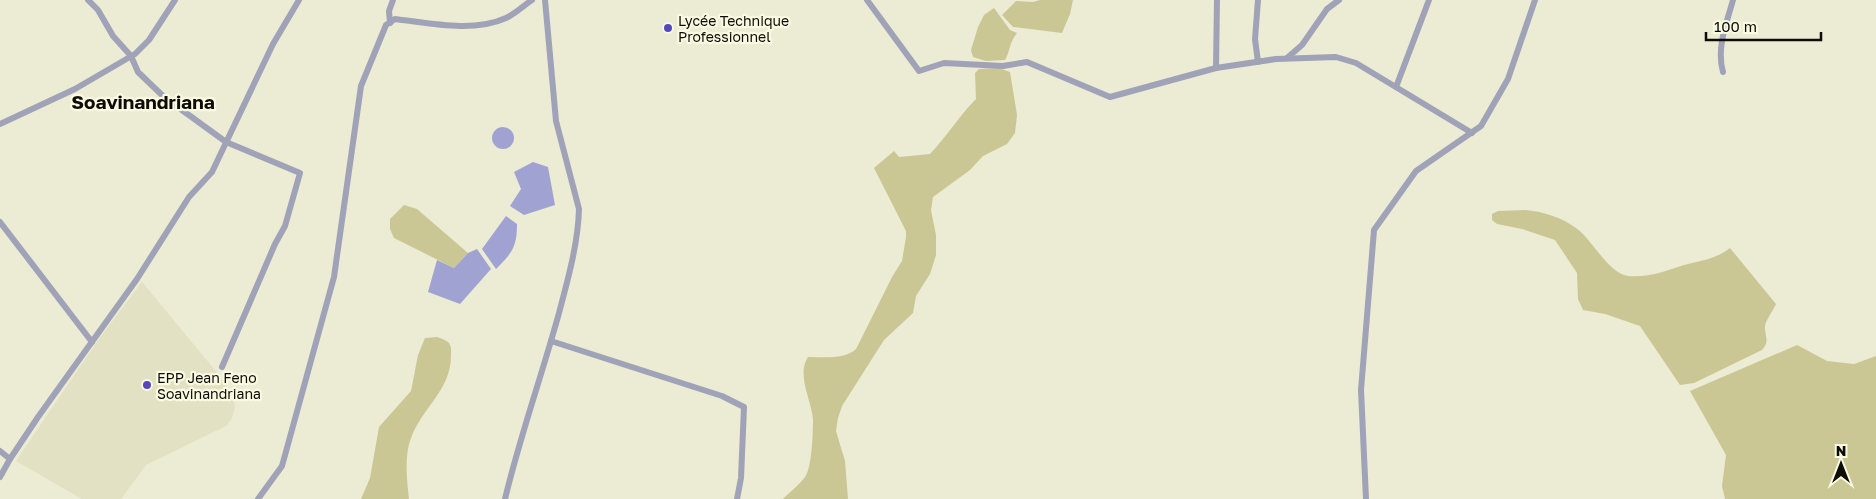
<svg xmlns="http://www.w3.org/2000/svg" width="1876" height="499" font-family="'Golos Text',sans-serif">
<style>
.built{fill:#e3e1c3}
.green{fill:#cbc794}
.water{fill:#a0a3d2}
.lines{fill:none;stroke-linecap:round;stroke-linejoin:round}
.street{stroke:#a0a2b7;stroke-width:6}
.poi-dot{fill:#5548bf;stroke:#faf9e1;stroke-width:2}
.labels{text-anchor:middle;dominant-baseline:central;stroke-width:4.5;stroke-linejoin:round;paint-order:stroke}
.poi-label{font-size:14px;fill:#0d0c06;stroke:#faf9e1;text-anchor:start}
.district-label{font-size:19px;font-weight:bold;fill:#0d0c06;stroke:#faf9e1}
</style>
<rect width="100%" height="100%" fill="#ecebd4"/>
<path class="built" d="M142,282L219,375L233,396L235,407L232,418L226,426L146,465L121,499H82L16,461L98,340Z"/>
<g class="green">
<path d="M1040,0H1073L1070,14L1062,33L1013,27L1002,15L1016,1L1033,2Z"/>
<path d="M994,8L1010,30L1017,33C1008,45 1011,50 1005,60L986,61L973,57L971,50L978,27L984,15Z"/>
<path d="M999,68L1010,72L1017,115L1015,133L1007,144L983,156L970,170L933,197L931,210L936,235V255L930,274L916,296L913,313L884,340L842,406L838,418L836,431L845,461L848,499H783C790,492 799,485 805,477C812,468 813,432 813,420C812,401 796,375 808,357C824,357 844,360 856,349L892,277L902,261L906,237V231L874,168L894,151L899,157L930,154C947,136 959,116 976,99L975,73L979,69Z"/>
<path d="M404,205L417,209L468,253L454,268L394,238L390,229V219Z"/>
<path d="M1526,210C1544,212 1561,217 1576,228C1592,239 1608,273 1628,276C1648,278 1665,271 1684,265C1702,260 1714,260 1730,248L1776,304C1773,311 1765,321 1765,327C1765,338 1770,341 1762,350L1694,383L1680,385L1640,326L1605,314L1583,310L1578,299L1577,273L1555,240L1522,229L1497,224L1492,220V214L1498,211Z"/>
<path d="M437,337C441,338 445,340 448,342C452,346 451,351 451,356C451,390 422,408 411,438C404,456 407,480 409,499H361L370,478L379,427L411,391L418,355L425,338Z"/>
<path d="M1797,345L1827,361L1854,364L1876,356V499H1725L1722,486L1726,455L1690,391Z"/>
</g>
<g class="water">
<circle cx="503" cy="138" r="11"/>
<path d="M533,162L548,167L555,205L524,215L510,206L521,189L514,172Z"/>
<path d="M506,216L517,224C517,247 512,253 496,269L482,249Z"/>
<path d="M477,249L491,269L460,304L428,292L437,260L454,268L468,253Z"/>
</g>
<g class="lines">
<g class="street">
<path d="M88,0L98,10L113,36L131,56L138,72L164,97L226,142L300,173L285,226L275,244L222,367"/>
<path d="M867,0L919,71L944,63L1003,66L1027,62L1110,97L1216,68L1276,59L1336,57L1356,63L1472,133"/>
<path d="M390,23L389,11L393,0"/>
<path d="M1287,58L1302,45L1327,9L1339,0"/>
<path d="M1258,62L1255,39L1258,0"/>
<path d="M1216,68L1217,0"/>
<path d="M1723,72C1716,48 1727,22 1733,0"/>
<path d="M1396,87L1429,0"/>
<path d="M0,124L75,89L135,54L149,40L175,0"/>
<path d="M0,222L92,342"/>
<path d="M551,341L722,396L744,407L741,478L737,499"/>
<path d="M0,451L10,459"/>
<path d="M0,477L10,459L38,417L137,279L189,197L212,172L273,44L299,0"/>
<path d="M258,499L282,466L334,277L361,86L386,25L395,19C429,23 473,33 506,18C515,14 523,6 532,0"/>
<path d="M505,499C520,436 542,375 559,313C568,279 578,244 579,209L556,121L545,0"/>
<path d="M1366,499L1361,390L1374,230L1416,171L1481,126L1508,79L1535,0"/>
</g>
</g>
<g class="poi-dot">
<circle cx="668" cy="28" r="5"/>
<circle cx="147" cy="385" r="5"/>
</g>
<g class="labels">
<g class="poi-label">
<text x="678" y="20">Lycée Technique<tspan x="678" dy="16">Professionnel</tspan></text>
<text x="157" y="377">EPP Jean Feno<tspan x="157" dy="16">Soavinandriana</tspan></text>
</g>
<g class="district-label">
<text x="143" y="101">Soavinandriana</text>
</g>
</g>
<g transform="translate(1841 464)" stroke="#faf9e1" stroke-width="4" paint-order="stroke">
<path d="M0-4L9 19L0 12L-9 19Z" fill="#0d0c06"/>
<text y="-8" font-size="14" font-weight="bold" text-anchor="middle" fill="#0d0c06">N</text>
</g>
<path d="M1706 32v8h115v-8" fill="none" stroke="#0d0c06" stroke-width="2.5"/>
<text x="1714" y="32" font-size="15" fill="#0d0c06" stroke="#faf9e1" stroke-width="4" paint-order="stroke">100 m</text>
</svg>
